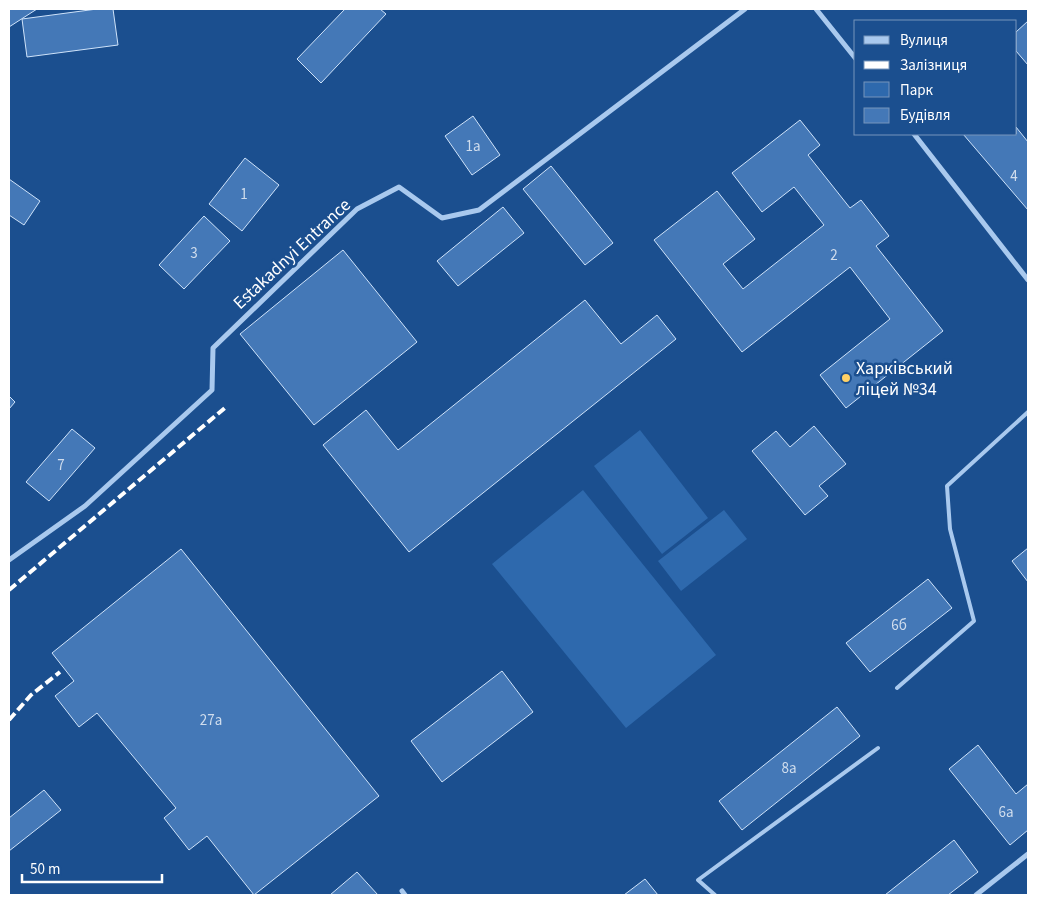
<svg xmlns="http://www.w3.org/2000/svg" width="1037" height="904" font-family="'Source Sans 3',sans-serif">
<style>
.green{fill:#2e69ad}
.building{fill:#4478b7;stroke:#cfe3fa}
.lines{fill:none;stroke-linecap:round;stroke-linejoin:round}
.lane{stroke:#a9c9ee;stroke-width:4}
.street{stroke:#a9c9ee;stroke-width:5}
.rail{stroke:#fff;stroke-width:4;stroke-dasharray:9 4;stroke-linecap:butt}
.poi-dot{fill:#ffd166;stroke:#1b4f8f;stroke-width:2}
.labels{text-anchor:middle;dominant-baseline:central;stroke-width:5;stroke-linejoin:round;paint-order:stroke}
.number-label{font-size:15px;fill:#d0dded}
.street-label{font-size:18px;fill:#fff;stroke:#1b4f8f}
.poi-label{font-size:18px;fill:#fff;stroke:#1b4f8f;text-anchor:start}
</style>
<rect width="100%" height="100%" fill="#1b4f8f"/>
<g class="green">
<path d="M640,430L708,518L662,554L594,466Z"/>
<path d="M583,490L716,655L626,728L492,564Z"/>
<path d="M724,510L747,539L681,591L658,561Z"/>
</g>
<g class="building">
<path d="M9,9H37L9,27Z"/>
<path d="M97,9H113L118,45L27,57L22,19Z"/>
<path d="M345,9H380L386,14L321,83L297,59Z"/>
<path d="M1028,21V65L1016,51V32Z"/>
<path d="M473,116L500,155L472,175L445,136Z"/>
<path d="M800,120L820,145L808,155L850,208L861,200L889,236L876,246L943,331L846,408L820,375L890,319L850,267L742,352L654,240L717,191L755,239L723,264L743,289L824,225L794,187L762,212L732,173Z"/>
<path d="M1016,127L1028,142V210L963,134H1016Z"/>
<path d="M245,158L279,185L242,231L209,204Z"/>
<path d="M551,166L613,243L585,265L523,189Z"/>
<path d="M9,179L40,201L24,225L9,215Z"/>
<path d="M503,207L524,233L458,286L437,261Z"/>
<path d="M204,216L230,241L184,289L159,265Z"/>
<path d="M343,250L417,342L314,425L240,334Z"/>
<path d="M585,300L621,344L657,315L676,339L409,552L323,445L366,410L398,450Z"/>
<path d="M9,396L15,402L9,409Z"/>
<path d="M814,426L846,464L819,486L828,496L805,515L752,451L776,431L790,447Z"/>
<path d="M72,429L95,448L49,501L26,482Z"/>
<path d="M1028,548V582L1012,561Z"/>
<path d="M181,549L379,796L254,895L207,836L189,850L164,818L176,808L97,713L79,727L55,696L74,681L52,653Z"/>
<path d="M928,579L952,608L870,672L846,643Z"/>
<path d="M502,671L533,712L442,782L411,741Z"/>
<path d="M837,707L860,736L742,830L719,801Z"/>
<path d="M978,745L1016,794L1028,784V830L1010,845L949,769Z"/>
<path d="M44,790L61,810L9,851V818Z"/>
<path d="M954,840L978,872L948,895H885Z"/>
<path d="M357,872L378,895H330Z"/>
<path d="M645,879L658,895H624Z"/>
</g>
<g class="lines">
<g class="lane">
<path d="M897,688L974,621L950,529L947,486L1028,412"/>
<path d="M715,895L698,880L878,748"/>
</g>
<g class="street">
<path d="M816,9L856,59"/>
<path d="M914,134L1028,280"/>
<path d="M9,560L85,506L212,390L213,348L357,209L399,187L442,218L479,210L745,9"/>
<path d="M402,891L405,895"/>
<path d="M976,895L1028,854"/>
</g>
<g class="rail">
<path d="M9,590L226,407"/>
<path d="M9,720L31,695L60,672"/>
</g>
</g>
<circle class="poi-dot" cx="846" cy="378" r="5"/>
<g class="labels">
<g class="number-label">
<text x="473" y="146">1а</text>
<text x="1014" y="176">4</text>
<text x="244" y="194">1</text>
<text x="194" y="253">3</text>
<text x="834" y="255">2</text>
<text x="61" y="465">7</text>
<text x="899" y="625">6б</text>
<text x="211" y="720">27а</text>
<text x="789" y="768">8а</text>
<text x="1006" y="812">6а</text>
</g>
<g class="street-label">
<text transform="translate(292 254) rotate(-43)">Estakadnyi Entrance</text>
</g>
<g class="poi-label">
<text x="856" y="368">Харківський<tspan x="856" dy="21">ліцей №34</tspan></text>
</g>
</g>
<rect width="1037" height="904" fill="none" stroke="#ffffff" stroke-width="20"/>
<rect x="854" y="20" width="162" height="115" fill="#1b4f8f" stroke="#7695bc"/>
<rect x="864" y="36" width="25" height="8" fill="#a9c9ee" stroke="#7695bc"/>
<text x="900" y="45" font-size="15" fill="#ffffff">Вулиця</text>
<rect x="864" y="61" width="25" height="8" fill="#ffffff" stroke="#7695bc"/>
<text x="900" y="70" font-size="15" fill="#ffffff">Залізниця</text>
<rect x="864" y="82" width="25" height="15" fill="#2e69ad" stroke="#7695bc"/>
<text x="900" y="95" font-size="15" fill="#ffffff">Парк</text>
<rect x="864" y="108" width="25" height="15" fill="#4478b7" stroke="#7695bc"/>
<text x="900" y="120" font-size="15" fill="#ffffff">Будівля</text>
<path d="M22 874v8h140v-8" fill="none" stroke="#ffffff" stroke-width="2.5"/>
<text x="30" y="874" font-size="15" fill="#ffffff" stroke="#1b4f8f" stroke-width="4" paint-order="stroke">50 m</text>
</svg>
